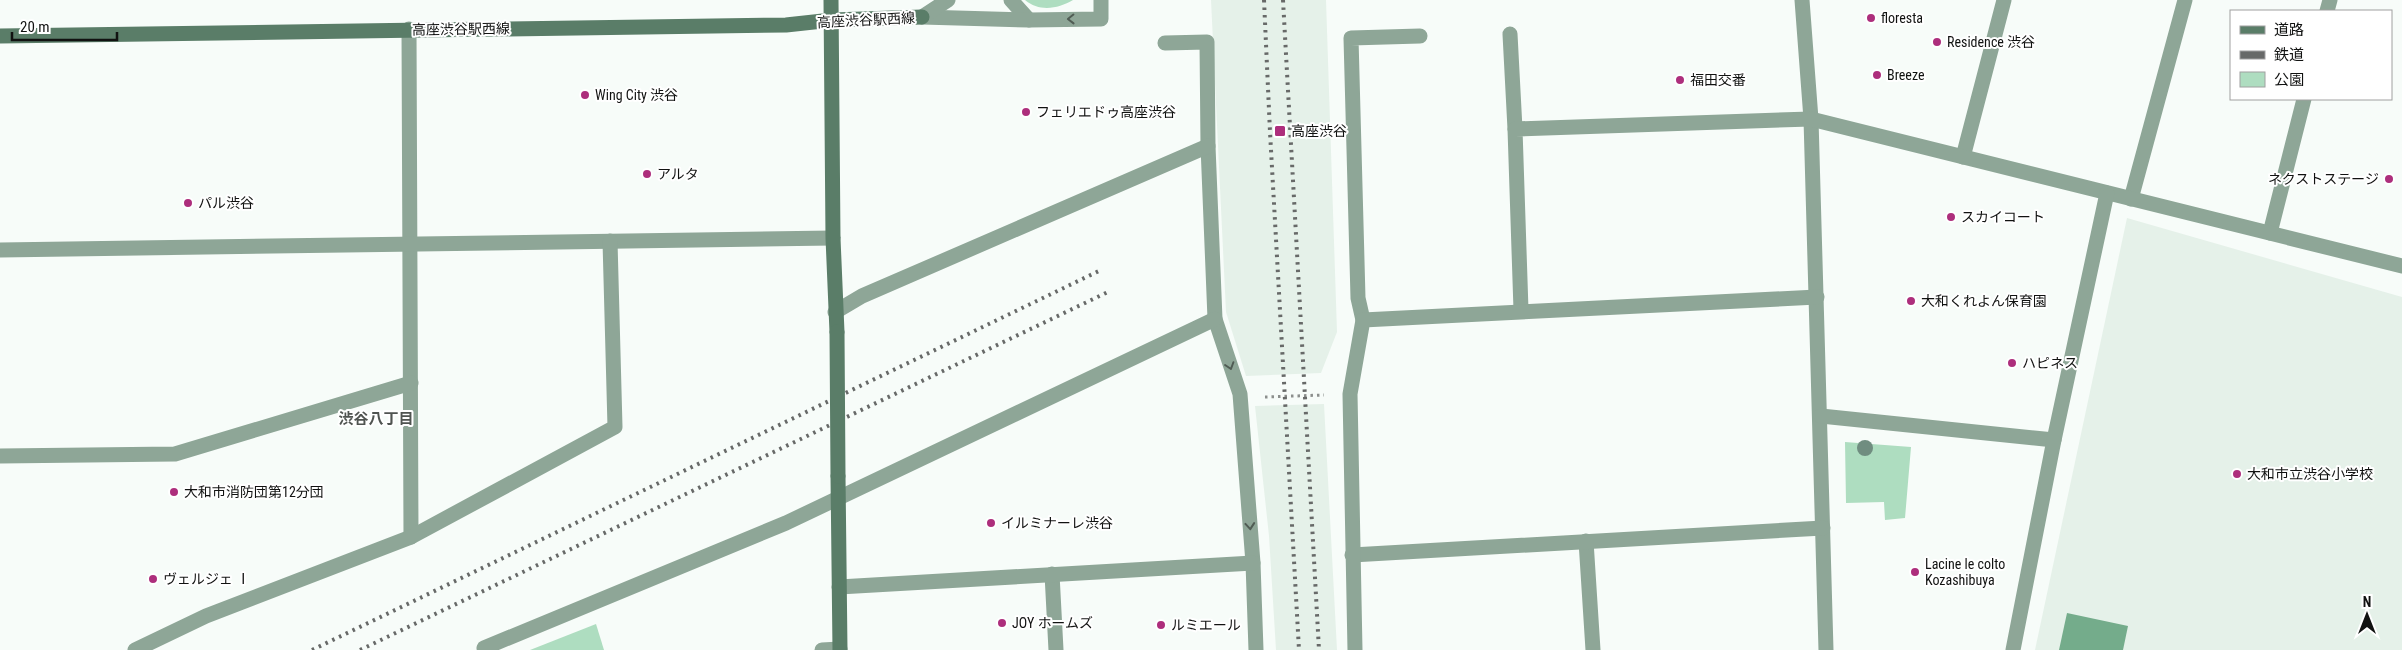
<svg xmlns="http://www.w3.org/2000/svg" width="2402" height="650" font-family="'Roboto Condensed','Noto Sans JP',sans-serif">
<style>
.built{fill:#e5f1e9}
.green{fill:#aeddc0}
.water{fill:#74ac8b}
.lines{fill:none;stroke-linecap:round;stroke-linejoin:round}
.path{stroke:#8c8f8d;stroke-width:3;stroke-dasharray:2.5 4;stroke-linecap:butt}
.lane{stroke:#8ea697;stroke-width:15}
.street{stroke:#8ea697;stroke-width:15}
.secondary{stroke:#5a7d68;stroke-width:15}
.rail{stroke:#676968;stroke-width:4;stroke-dasharray:2.5 5;stroke-linecap:butt}
.secondary-bridge{stroke:#5a7d68;stroke-width:15}
.tree{fill:#708d80}
.oneway{stroke:#505c54}
.poi-dot{fill:#ad2e7c;stroke:#fff;stroke-width:2}
.labels{text-anchor:middle;dominant-baseline:central;stroke-width:4;stroke-linejoin:round;paint-order:stroke}
.poi-label{font-size:14px;fill:#111211;stroke:#fff;text-anchor:start}
.street-label{font-size:14px;fill:#111211;stroke:#fff}
.neighbourhood-label{font-size:15px;font-weight:bold;fill:#505451;stroke:#fff}
</style>
<rect width="100%" height="100%" fill="#f7fcf9"/>
<g class="built">
<path d="M1211,0H1326L1337,332L1321,373L1246,376L1226,312Z"/>
<path d="M2127,218L2402,297V650H2035Z"/>
<path d="M1324,404L1337,650H1276L1269,536L1255,406Z"/>
</g>
<g class="green">
<path d="M1025,0H1073C1058,9 1039,12 1025,0Z"/>
<path d="M1845,442L1911,447L1905,518L1885,520L1884,502L1846,503Z"/>
<path d="M596,624L604,650H530Z"/>
</g>
<path class="water" d="M2067,613L2128,626L2123,650H2059Z"/>
<g class="lines">
<path class="path" d="M1265,397L1324,395"/>
<path class="lane" d="M822,650L840,649"/>
<g class="street">
<path d="M1011,0L1029,20"/>
<path d="M1802,0L1811,119L1826,650"/>
<path d="M2327,11L2330,0"/>
<path d="M922,17L1029,20L1101,19V0"/>
<path d="M922,17L948,0"/>
<path d="M409,29L411,537"/>
<path d="M1510,34L1515,129"/>
<path d="M1165,43L1207,42L1208,146L1215,319L1240,394L1253,563L1256,650"/>
<path d="M1963,157L2004,0"/>
<path d="M2131,199L2185,0"/>
<path d="M2270,233L2304,99"/>
<path d="M0,250L833,238"/>
<path d="M1521,310L1515,129L1811,119L2402,266"/>
<path d="M835,312L862,296L1208,146"/>
<path d="M1363,320L1358,298L1351,38L1420,36"/>
<path d="M1821,416L2054,440"/>
<path d="M0,456L175,454L411,383"/>
<path d="M1586,541L1593,650"/>
<path d="M1352,555L1823,528"/>
<path d="M1052,574L1056,650"/>
<path d="M839,587L1253,563"/>
<path d="M484,648L786,523L1215,319"/>
<path d="M135,650L206,616L411,537L615,427L610,241"/>
<path d="M1355,650L1350,394L1363,320L1817,297"/>
<path d="M2013,650L2054,440L2107,193"/>
</g>
<g class="secondary">
<path d="M831,0L833,238L837,332"/>
<path d="M0,36L786,25L832,20L922,17"/>
<path d="M838,476L840,650"/>
</g>
<g class="rail">
<path d="M1264,0L1270,132L1299,650"/>
<path d="M1283,0L1319,650"/>
<path d="M312,650L1101,270"/>
<path d="M360,650L1110,291"/>
</g>
<path class="secondary-bridge" d="M837,332L838,476"/>
</g>
<circle class="tree" cx="1865" cy="448" r="8"/>
<defs><path id="oneway-chevron" d="M-2-3.5L2.5 0L-2 3.5" fill="none" stroke-width="1.6" stroke-linecap="round" stroke-linejoin="round" transform="scale(1.25)"/></defs>
<g class="oneway">
<use href="#oneway-chevron" transform="translate(1071 19) rotate(179)"/>
<use href="#oneway-chevron" transform="translate(1230 366) rotate(72)"/>
<use href="#oneway-chevron" transform="translate(1250 526) rotate(85)"/>
</g>
<g class="poi-dot">
<circle cx="1871" cy="18" r="5"/>
<circle cx="1937" cy="42" r="5"/>
<circle cx="1877" cy="75" r="5"/>
<circle cx="1680" cy="80" r="5"/>
<circle cx="585" cy="95" r="5"/>
<circle cx="1026" cy="112" r="5"/>
<rect x="1274" y="125" width="12" height="12" rx="2.5"/>
<circle cx="647" cy="174" r="5"/>
<circle cx="2389" cy="179" r="5"/>
<circle cx="188" cy="203" r="5"/>
<circle cx="1951" cy="217" r="5"/>
<circle cx="1911" cy="301" r="5"/>
<circle cx="2012" cy="363" r="5"/>
<circle cx="2237" cy="474" r="5"/>
<circle cx="174" cy="492" r="5"/>
<circle cx="991" cy="523" r="5"/>
<circle cx="1915" cy="572" r="5"/>
<circle cx="153" cy="579" r="5"/>
<circle cx="1002" cy="623" r="5"/>
<circle cx="1161" cy="625" r="5"/>
</g>
<g class="labels">
<g class="poi-label">
<text x="1881" y="18">floresta</text>
<text x="1947" y="42">Residence 渋谷</text>
<text x="1887" y="75">Breeze</text>
<text x="1690" y="80">福田交番</text>
<text x="595" y="95">Wing City 渋谷</text>
<text x="1036" y="112">フェリエドゥ高座渋谷</text>
<text x="1291" y="131">高座渋谷</text>
<text x="657" y="174">アルタ</text>
<text x="2379" y="179" text-anchor="end">ネクストステージ</text>
<text x="198" y="203">パル渋谷</text>
<text x="1961" y="217">スカイコート</text>
<text x="1921" y="301">大和くれよん保育園</text>
<text x="2022" y="363">ハピネス</text>
<text x="2247" y="474">大和市立渋谷小学校</text>
<text x="184" y="492">大和市消防団第12分団</text>
<text x="1001" y="523">イルミナーレ渋谷</text>
<text x="1925" y="564">Lacine le colto<tspan x="1925" dy="16">Kozashibuya</tspan></text>
<text x="163" y="579">ヴェルジェ Ⅰ</text>
<text x="1012" y="623">JOY ホームズ</text>
<text x="1171" y="625">ルミエール</text>
</g>
<g class="street-label">
<text transform="translate(866 20) rotate(-3)">高座渋谷駅西線</text>
<text transform="translate(461 29) rotate(-1)">高座渋谷駅西線</text>
</g>
<g class="neighbourhood-label">
<text x="376" y="419">渋谷八丁目</text>
</g>
</g>
<rect x="2230" y="10" width="162" height="90" fill="#ffffff" stroke="#a0a0a0"/>
<rect x="2240" y="26" width="25" height="8" fill="#5a7d68" stroke="#a0a0a0"/>
<text x="2274" y="35" font-size="15" fill="#111211">道路</text>
<rect x="2240" y="51" width="25" height="8" fill="#676968" stroke="#a0a0a0"/>
<text x="2274" y="60" font-size="15" fill="#111211">鉄道</text>
<rect x="2240" y="72" width="25" height="15" fill="#aeddc0" stroke="#a0a0a0"/>
<text x="2274" y="85" font-size="15" fill="#111211">公園</text>
<g transform="translate(2367 615)" stroke="#ffffff" stroke-width="4" paint-order="stroke">
<path d="M0-4L9 19L0 12L-9 19Z" fill="#111211"/>
<text y="-8" font-size="14" font-weight="bold" text-anchor="middle" fill="#111211">N</text>
</g>
<path d="M12 32v8h105v-8" fill="none" stroke="#111211" stroke-width="2.5"/>
<text x="20" y="32" font-size="15" fill="#111211" stroke="#ffffff" stroke-width="4" paint-order="stroke">20 m</text>
</svg>
